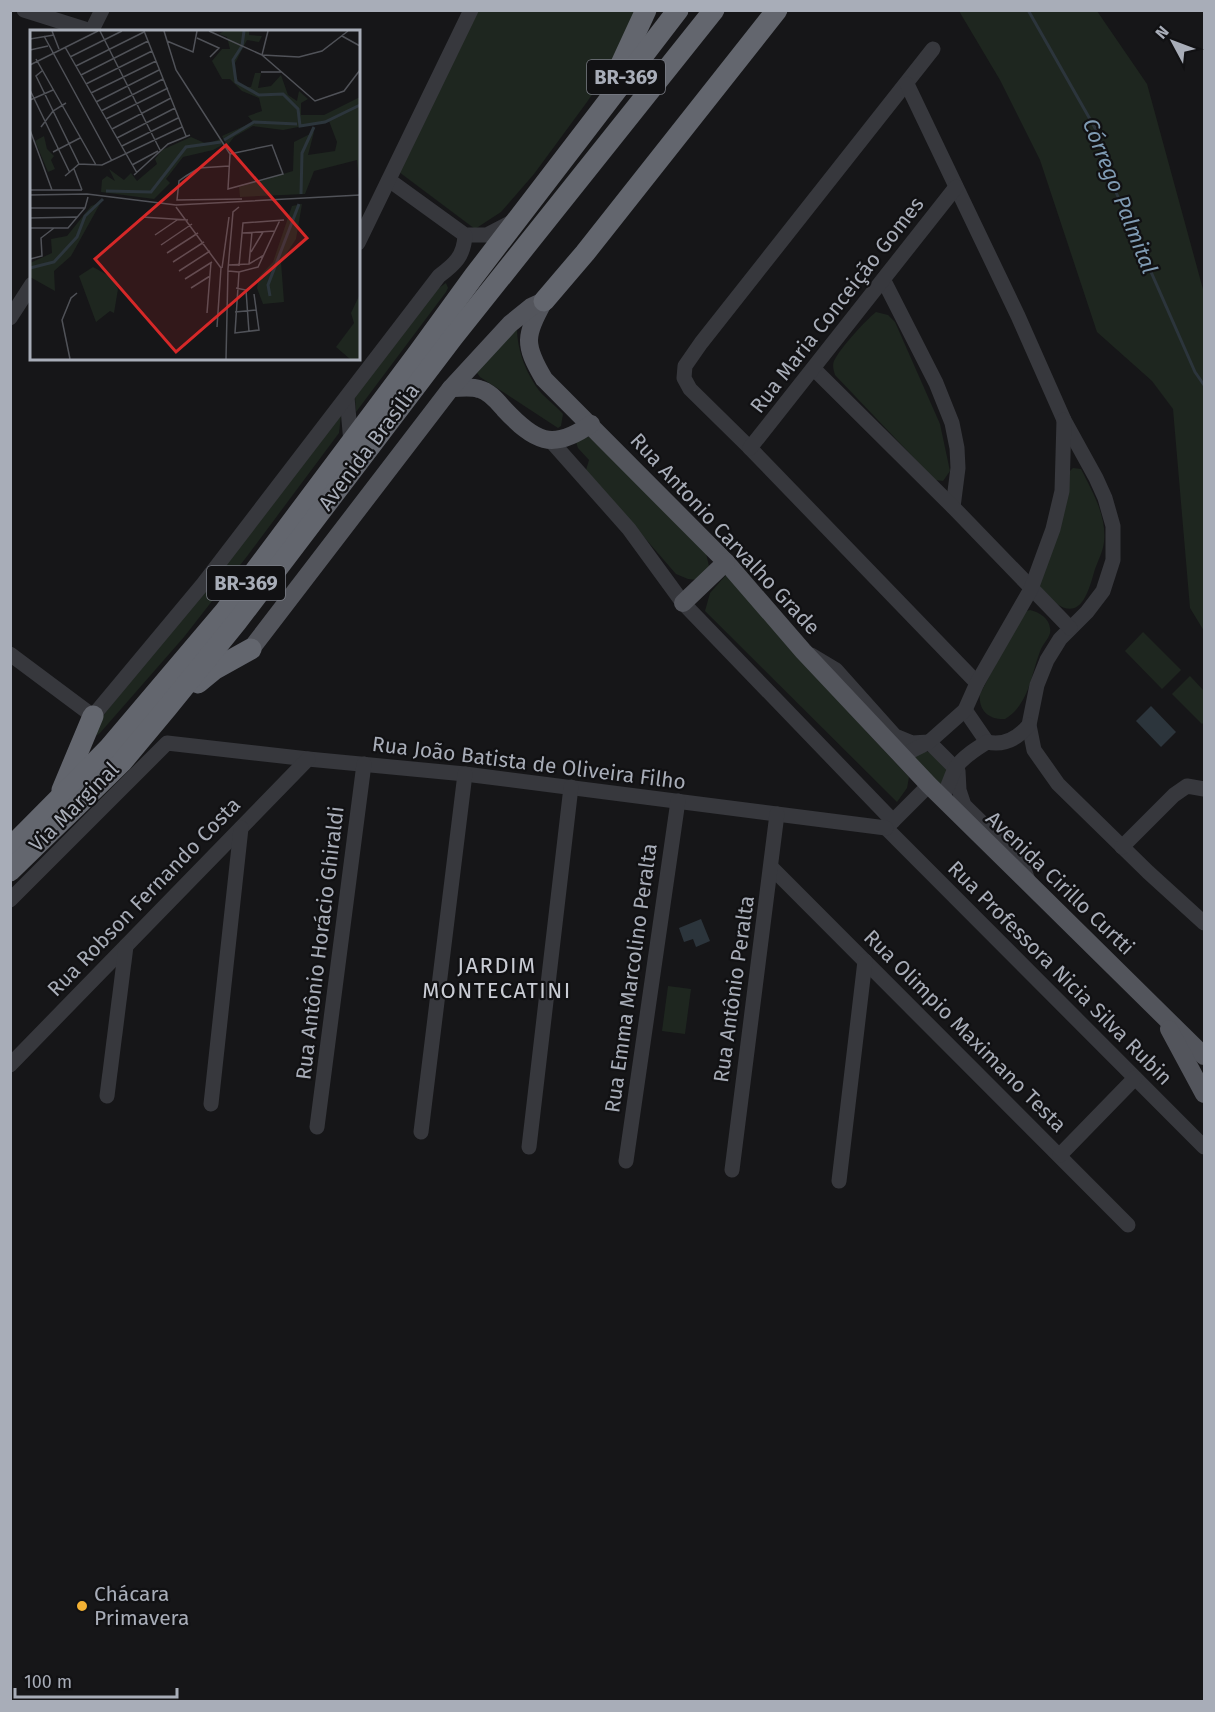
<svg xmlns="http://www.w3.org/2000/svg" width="1215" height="1712" font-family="'Fira Sans',sans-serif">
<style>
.green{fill:#1e261f}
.water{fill:#2c353c}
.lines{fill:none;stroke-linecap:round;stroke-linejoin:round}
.stream{stroke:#2c353c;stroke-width:3}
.minor{stroke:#37383d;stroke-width:15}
.major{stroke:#53555c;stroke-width:18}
.highway{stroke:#63666e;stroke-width:21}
.poi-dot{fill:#f2b134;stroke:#111113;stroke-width:2}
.labels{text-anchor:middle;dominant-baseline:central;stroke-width:4.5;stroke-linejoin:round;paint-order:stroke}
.shield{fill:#111113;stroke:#7b7e86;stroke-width:1.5}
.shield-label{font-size:20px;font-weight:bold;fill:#a8adb8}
.street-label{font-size:21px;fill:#a8adb8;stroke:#111113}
.poi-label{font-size:21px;fill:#a8adb8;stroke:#111113;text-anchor:start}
.water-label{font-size:22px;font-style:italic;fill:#7f9bb3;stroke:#111113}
.neighbourhood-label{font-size:22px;letter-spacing:1.5px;fill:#c9ccd4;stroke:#111113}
.inset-river{fill:none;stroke:#2c353c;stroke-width:3}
.inset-road{fill:none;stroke:#505258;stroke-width:1.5}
.view{fill:#d62828;fill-opacity:0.15;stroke:#d62828;stroke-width:3}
.inset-edge{fill:none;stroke:#a8adb8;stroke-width:3}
</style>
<rect width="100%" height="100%" fill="#161618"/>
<g class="green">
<path d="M472,11H640L635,31L587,102L534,174L501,212L475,229L395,169Z"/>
<path d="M959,11H1097L1147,84L1204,293V631L1190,608L1173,409L1152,381L1097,332L1040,160L1000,80Z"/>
<path d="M446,283L448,288L446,292L356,412L355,396L433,292Z"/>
<path d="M876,312L888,315L895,322L940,424L950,471L943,481L935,480L835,375C834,371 832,366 834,361C841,347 865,321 876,312Z"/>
<path d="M517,328C517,351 527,376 542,394C549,401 557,407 563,414L561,426L558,428L480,377L475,370Z"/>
<path d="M341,415L339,433L248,555L184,637L100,733L96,736L98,722Z"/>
<path d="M586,437H589L705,549L709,566L698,580L688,579L676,574L586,470L589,460L578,448L576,442Z"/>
<path d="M1073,468L1081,469C1092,491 1107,516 1104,542C1103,551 1098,561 1095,569C1090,585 1083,622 1057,604C1050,599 1042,592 1039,584L1069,472Z"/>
<path d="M726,575L803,651L865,730L909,777L907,788L897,802L705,611L710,593Z"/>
<path d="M1030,610C1039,612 1049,618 1050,628C1052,636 1044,642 1041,649C1031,673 1030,704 1005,719C989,720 978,710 980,694L1019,620L1024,612Z"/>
<path d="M1143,632L1181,670L1162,689L1125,651Z"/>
<path d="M1190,676L1204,691V722L1202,724L1172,694Z"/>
<path d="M924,751C940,754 944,759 948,774L940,785L912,755Z"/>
<path d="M668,986L691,989L685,1034L662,1031Z"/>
</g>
<g class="water">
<path d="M1151,706L1176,732L1161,747L1136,721Z"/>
<path d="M701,919L710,941L696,947L693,939L684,942L679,928Z"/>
</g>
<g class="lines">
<path class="stream" d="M1028,10L1099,135L1115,190L1195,372L1204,385"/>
<g class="minor">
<path d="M24,10L94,32"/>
<path d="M92,30L102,10"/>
<path d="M933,49L701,343L685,366L684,378L690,389L750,448L977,683"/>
<path d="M907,84L1018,316L1064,420L1096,478L1105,498L1113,526V560L1103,591L1087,612L1060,639L1047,660L1037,685L1029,725L1034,750L1058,784L1148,872L1204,923"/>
<path d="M389,180L465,235H487L512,222"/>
<path d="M358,243L471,10"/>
<path d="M884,281L936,383L952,423L957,448L958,468L953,507"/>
<path d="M10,318L32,284"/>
<path d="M814,369L953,507L1070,628"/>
<path d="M347,397L351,443"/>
<path d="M551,441L629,529L683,603L893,821"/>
<path d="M750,448L956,187"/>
<path d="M10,654L93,716L203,584L439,276C455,264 464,256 465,235"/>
<path d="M811,655L836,670L895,736L912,743L929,742L958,771L959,790L964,805L1021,861L1029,883"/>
<path d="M965,710L987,742"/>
<path d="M901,756L929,742L965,710L977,683L1031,589L1053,529L1062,491L1064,420"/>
<path d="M941,798C949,788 950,777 956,767C964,756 976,749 987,742C1004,746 1018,738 1029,725"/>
<path d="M886,828L1204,1147"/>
<path d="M886,828L929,785"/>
<path d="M1122,847L1174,795L1187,786L1204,789"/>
<path d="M772,868L1128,1225"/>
<path d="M10,900L167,743L308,759L465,774L886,828"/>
<path d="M10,1065L308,759"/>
<path d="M107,1096L126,946"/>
<path d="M211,1104L241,828"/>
<path d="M317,1127L364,764"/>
<path d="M421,1132L465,774"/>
<path d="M529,1147L571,787"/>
<path d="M1060,1155L1135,1078"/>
<path d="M626,1161L678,801"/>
<path d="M732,1170L777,814"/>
<path d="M839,1181L865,961"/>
</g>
<g class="major">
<path d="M544,301C525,336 523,344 544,379L726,562L803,651L929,785L1204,1056"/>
<path d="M451,388C460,388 471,386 479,389C489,391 497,401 504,409C534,441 552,452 591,424"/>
<path d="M683,603L726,562"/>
<path d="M251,649L451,388L510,324L531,307L544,301"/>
<path d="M1169,1029L1204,1094"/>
</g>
<g class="highway">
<path d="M616,75L646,10"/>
<path d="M544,301L585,253L777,10"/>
<path d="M198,683L215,669L251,649"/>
<path d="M62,790L93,716"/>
<path d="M10,848L108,749L225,611L418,353L474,276L678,10"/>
<path d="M10,871L122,762L167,708L236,623L454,336L714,10"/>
</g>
</g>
<circle class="poi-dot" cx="82" cy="1606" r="6"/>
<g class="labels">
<g class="shield">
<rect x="587" y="60" width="78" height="34" rx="4.5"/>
<rect x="207" y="566" width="78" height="34" rx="4.5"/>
</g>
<g class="shield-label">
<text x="626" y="77">BR-369</text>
<text x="246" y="583">BR-369</text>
</g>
<g class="street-label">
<text transform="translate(837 305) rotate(-52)">Rua Maria Conceição Gomes</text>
<text transform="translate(369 447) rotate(-53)">Avenida Brasília</text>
<text transform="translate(725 534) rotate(47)">Rua Antonio Carvalho Grade</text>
<text transform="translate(529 763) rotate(7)">Rua João Batista de Oliveira Filho</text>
<text transform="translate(74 807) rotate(-45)">Via Marginal</text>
<text transform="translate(1060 883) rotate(44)">Avenida Cirillo Curtti</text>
<text transform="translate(144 897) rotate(-46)">Rua Robson Fernando Costa</text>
<text transform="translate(320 943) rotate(-83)">Rua Antônio Horácio Ghiraldi</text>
<text transform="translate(1060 973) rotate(45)">Rua Professora Nicia Silva Rubin</text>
<text transform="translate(631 978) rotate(-82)">Rua Emma Marcolino Peralta</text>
<text transform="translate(734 989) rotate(-82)">Rua Antônio Peralta</text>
<text transform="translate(965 1031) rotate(45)">Rua Olimpio Maximano Testa</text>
</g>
<g class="poi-label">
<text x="94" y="1594">Chácara<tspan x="94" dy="24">Primavera</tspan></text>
</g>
<g class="water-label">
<text transform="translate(1120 196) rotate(68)">Córrego Palmital</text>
</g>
<g class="neighbourhood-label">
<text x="497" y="965">JARDIM<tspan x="497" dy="25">MONTECATINI</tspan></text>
</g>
</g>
<g transform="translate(30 30)">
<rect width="330" height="330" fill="#161618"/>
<path d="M194,1H219V5L232,6L229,12L217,10L205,33L206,47L212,57H221L225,43H231L228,58L241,56L251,45L258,65L267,71L269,61L278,69L271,73V85H294L330,67V161L327,130L284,141L275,164L210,167L209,157L263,141L264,112L284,102L278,125L305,121L307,112L299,91L253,100L223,96L204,107L197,116L192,106L223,92L218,86L232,81L229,68L212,61L200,49H192L182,31L192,19H200L197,7L189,4ZM14,106L17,119L24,126L21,130L25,139L18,142L5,111ZM161,107L177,114L190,109L194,114L183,120L153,127L136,149L140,153L124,169L71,162L72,150L77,146L85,151L79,139L94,150L101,143L107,151L127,134L125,129L132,120ZM71,172L41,226L24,241L25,261L0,247V233L22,223L21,209L37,206L61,176ZM272,174L266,209L251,232L254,272L233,274L227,258L229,247L243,232L262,176ZM63,237L81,247L88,259L84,283L80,281L66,292L49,246ZM330,264V329H320L306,317L324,293L321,283Z" fill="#1e261f"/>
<path class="inset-river" d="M214,1L212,16L203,30L206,52L229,65L253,64L268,79L270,96L295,92L330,75M194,110L224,92L267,94M76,161L121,162L156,117L191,112M271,164L272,123L284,97M0,238L24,232L47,207L55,186L73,169M240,266L238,255L269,174"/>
<path class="inset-road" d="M22,1L29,19M70,1L130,120M114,1L156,106M134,1L146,40L200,124L198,159L253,144L242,115L200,124M179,1L232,25L269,27L292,21L318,1M238,1L232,25L285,71L314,61L330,40M14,6L82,131M312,6L330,16M167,8L189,18L180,27M0,9L24,5M137,11L163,22L167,1M35,17L107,143M0,20L18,16M40,27L92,1M6,29L66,135M0,35L68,1M46,36L114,2M12,41L6,46L49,134M231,42H251M51,45L118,11M56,54L122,21M0,60L40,143M61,63L126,31M0,70L23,60M66,72L129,40M71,81L133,49M76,89L138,58M11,97L23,81L36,73M82,99L141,68M0,100L22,160M87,108L145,78M92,116L148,88M23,122L50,108M102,135L128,121M199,136L169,138L156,146L149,151L147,170L212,169M44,139L52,160M104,145L138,114L160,105M35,146L49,134L72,135L152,97M0,160H52M0,165L57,164L146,175L330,165M146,177L191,238M0,178H55M112,187L158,190M0,188L47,187M0,198H38L55,178L58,167M212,203L245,201M125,205L147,190M131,215L162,194M221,222L233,202M137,223L168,203M0,229L12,226L11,208L24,198M143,232L174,212M219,234L222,202M198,235L219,234L234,225M209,236L213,193L254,190M192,238L199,187M149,241L180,221M198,241L209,242L228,237L250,190M209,242L205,303L229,300L224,264M155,249L182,232M161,258L180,246M206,258L216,260L219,302M205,282L226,280M177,283L181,232M187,297L191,238M40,329L32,290L41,268L47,263M196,329L198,239L203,182L209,177"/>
<path class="view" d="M196,115L277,208L146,322L65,229Z"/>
<rect width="330" height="330" class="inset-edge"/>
</g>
<rect width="1215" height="1712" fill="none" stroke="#a8adb8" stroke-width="24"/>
<g transform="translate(1173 42) rotate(311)" stroke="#111113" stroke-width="4.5" paint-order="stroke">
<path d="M0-4.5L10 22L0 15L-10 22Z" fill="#a8adb8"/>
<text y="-9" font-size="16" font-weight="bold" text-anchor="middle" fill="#a8adb8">N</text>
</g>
<path d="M15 1688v9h162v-9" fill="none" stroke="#a8adb8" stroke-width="3"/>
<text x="24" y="1688" font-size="18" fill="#a8adb8" stroke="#111113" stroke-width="4.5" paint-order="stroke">100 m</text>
</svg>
